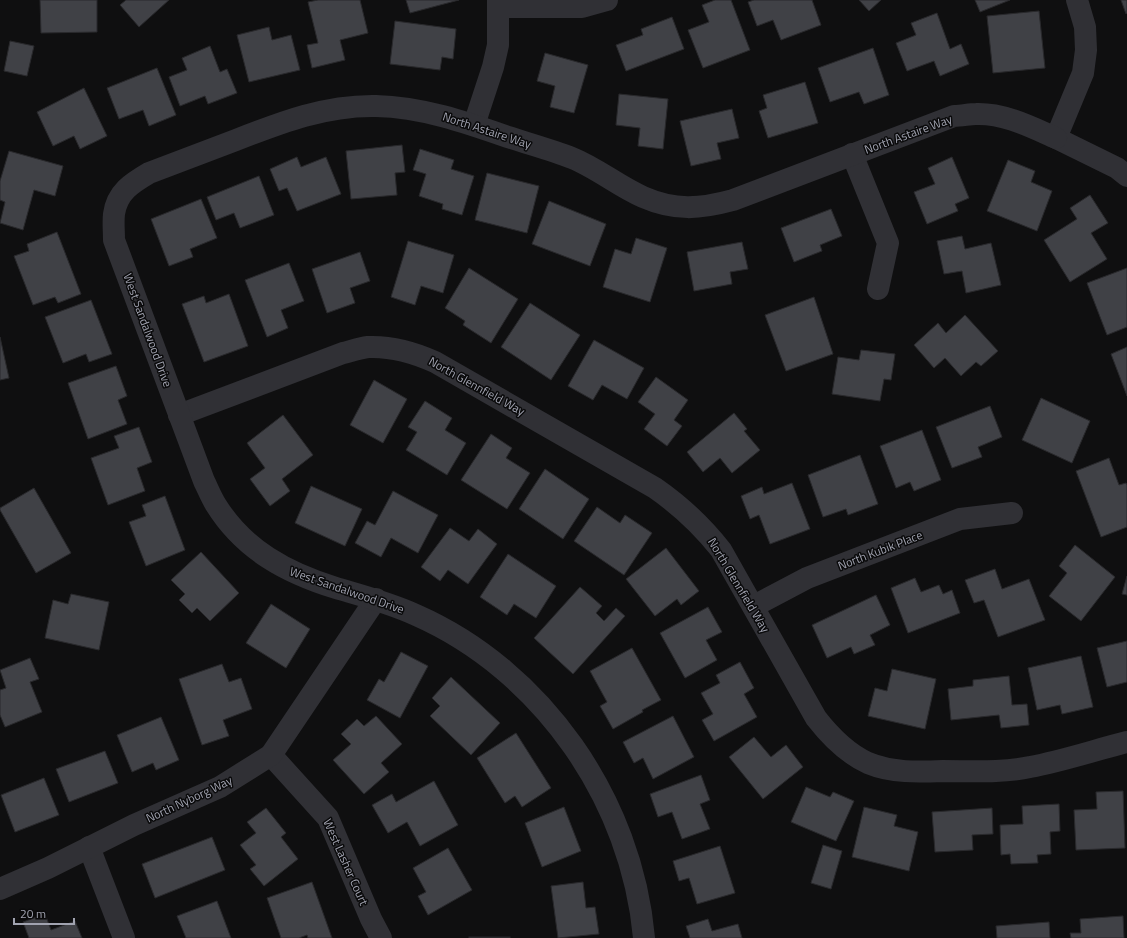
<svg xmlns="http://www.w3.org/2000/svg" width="1127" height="938" font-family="'Titillium Web',sans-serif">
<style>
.building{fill:#404146;stroke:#29292c}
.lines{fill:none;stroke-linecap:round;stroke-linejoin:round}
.minor{stroke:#303035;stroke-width:22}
.labels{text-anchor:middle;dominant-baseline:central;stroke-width:3;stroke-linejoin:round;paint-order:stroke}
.street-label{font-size:12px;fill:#a1a3b0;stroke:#0a0a0b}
</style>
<rect width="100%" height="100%" fill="#0f0f10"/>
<g class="building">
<path d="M40,0H97V32L41,33Z"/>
<path d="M126,0H169L139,27L120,5Z"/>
<path d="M318,0H360L368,33L340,40L345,60L312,68L307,45L318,43L308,2Z"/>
<path d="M406,0H459L410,13Z"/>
<path d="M715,0H731L750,50L703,68L688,30L709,22L702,5Z"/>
<path d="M754,0H812L821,25L781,40L773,20L757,26L748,2Z"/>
<path d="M859,0H881L869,11Z"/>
<path d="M975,0H1010L980,12Z"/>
<path d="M1121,0H1127V13L1126,14Z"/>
<path d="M1039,11L1045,68L993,73L987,16Z"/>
<path d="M937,13L950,49L961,44L969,64L940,76L934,61L907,71L896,43L916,35L911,23Z"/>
<path d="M672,17L684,49L626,71L616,45L643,35L641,29Z"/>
<path d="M395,21L456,29L453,59L442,57L440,70L390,64Z"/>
<path d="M269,27L272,40L291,35L300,70L249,82L237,35Z"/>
<path d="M10,41L34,46L27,76L4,71Z"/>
<path d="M210,46L220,72L227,69L237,93L208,104L205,96L180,106L169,77L187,70L182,58Z"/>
<path d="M873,48L889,95L864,104L859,92L830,102L818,68Z"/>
<path d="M545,53L588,65L574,113L550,107L555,86L537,81Z"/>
<path d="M157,68L176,115L149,126L143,110L119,119L107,88Z"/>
<path d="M805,82L818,123L768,138L759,111L767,108L763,95Z"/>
<path d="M84,88L107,136L80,149L74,136L53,146L37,112Z"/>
<path d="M619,94L668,99L663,149L638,146L640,128L616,125Z"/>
<path d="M732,109L739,138L717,143L721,159L691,166L680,121Z"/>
<path d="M402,145L405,172L395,173L397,195L351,199L346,151Z"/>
<path d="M420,149L454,160L451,169L474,176L462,215L442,209L443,204L419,196L426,174L413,170Z"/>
<path d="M9,151L63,166L55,196L34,190L23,230L0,223L5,202L0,200V181Z"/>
<path d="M297,157L301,167L326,157L341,194L297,211L287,188L279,191L270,169Z"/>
<path d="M952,157L969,198L955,204L958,211L927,224L914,192L935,184L928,168Z"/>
<path d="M1008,160L1035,171L1031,182L1052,191L1037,231L987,211Z"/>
<path d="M487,173L539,186L527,233L475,220Z"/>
<path d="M259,176L274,215L240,228L234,213L216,220L207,197Z"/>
<path d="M1090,195L1108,223L1091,233L1107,259L1070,282L1044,240L1077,219L1070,208Z"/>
<path d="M201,199L217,238L190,249L193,257L169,266L151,219Z"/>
<path d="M549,201L606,224L590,266L532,244Z"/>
<path d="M831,209L842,236L820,245L822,251L794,262L781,228Z"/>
<path d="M57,232L81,294L58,303L55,297L33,305L14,256L29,251L27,244Z"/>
<path d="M962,236L965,249L991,243L1001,285L966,293L962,271L944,274L937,241Z"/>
<path d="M636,238L667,248L650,302L603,287L615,249L631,254Z"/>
<path d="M408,241L454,255L443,293L421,286L415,305L391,297Z"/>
<path d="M742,242L748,269L730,272L732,284L694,291L687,252Z"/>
<path d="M360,252L370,281L350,288L355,303L327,313L312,269Z"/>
<path d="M289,263L304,301L281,310L288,328L267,337L245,280Z"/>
<path d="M469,268L518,299L491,343L463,325L465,321L445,308Z"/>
<path d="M1127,268V327L1107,335L1087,283Z"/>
<path d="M229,294L248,346L204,362L182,304L204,296L206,303Z"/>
<path d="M814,297L833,354L786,371L765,315Z"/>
<path d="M91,300L112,354L89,362L86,354L63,363L45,317Z"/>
<path d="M530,303L580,335L551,380L501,347Z"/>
<path d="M965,315L998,351L981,366L976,362L961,376L945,358L934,368L914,345L938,323L946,333Z"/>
<path d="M0,337L9,378L0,380Z"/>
<path d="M594,340L644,368L627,399L602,385L593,400L568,386Z"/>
<path d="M1127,347V396L1111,354Z"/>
<path d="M861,350L895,354L891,380L884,379L880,401L832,394L838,357L859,360Z"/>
<path d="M116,366L127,396L118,400L127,424L88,439L68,383Z"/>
<path d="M656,377L688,400L674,420L682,426L667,446L644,429L655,414L638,402Z"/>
<path d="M374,380L407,399L383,443L350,425Z"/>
<path d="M1041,398L1090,421L1072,463L1022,440Z"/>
<path d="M425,401L452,418L445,430L466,443L447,475L406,450L417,432L408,427Z"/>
<path d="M990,406L1002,437L978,447L982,457L952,468L936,427Z"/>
<path d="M734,413L747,429L744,431L760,450L732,473L720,458L703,472L687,452Z"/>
<path d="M283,415L313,455L282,479L290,491L270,506L250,479L265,468L247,443Z"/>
<path d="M139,427L152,462L137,468L145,491L108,505L91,458L119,448L114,436Z"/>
<path d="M922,430L941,480L914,491L910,482L896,488L880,446Z"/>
<path d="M491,434L512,448L506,458L530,473L507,509L461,480Z"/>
<path d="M860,455L878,504L848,515L846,509L823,517L808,475Z"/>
<path d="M1109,458L1119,485L1126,483L1127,485V527L1101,537L1076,471Z"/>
<path d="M545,469L589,499L563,539L519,509Z"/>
<path d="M792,483L810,529L770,544L759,515L750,519L741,496L762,487L764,494Z"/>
<path d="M311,486L362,509L345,546L295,523Z"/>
<path d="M34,488L71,553L36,573L0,510V508Z"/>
<path d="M393,491L438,515L418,553L391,538L381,557L355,543L367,521L375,525Z"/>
<path d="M165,496L185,550L146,566L129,522L146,516L142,505Z"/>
<path d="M597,507L620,523L625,515L652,533L624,575L574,541Z"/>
<path d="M450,528L469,541L478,529L497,544L468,584L448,570L440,581L421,567Z"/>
<path d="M1075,545L1115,577L1081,621L1049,596L1067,573L1059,566Z"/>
<path d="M666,548L699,591L681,605L677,599L655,616L626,579Z"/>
<path d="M201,552L239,593L210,621L197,608L192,613L179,600L185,594L171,580Z"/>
<path d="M508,554L556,586L536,618L514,604L507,615L480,597Z"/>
<path d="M995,569L1002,589L1029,579L1045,620L998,637L984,600L974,603L965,580Z"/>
<path d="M1127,576V595L1122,594Z"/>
<path d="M915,578L921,592L939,585L943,594L952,590L960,613L908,633L891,588Z"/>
<path d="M580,587L602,606L596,613L604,621L616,608L625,616L573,674L534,638Z"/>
<path d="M71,594L109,602L99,650L45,638L53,600L68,604Z"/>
<path d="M876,595L890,625L870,635L875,645L854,654L851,647L827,658L812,625Z"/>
<path d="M271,604L310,629L286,668L246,643Z"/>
<path d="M708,607L722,632L706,640L717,660L685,678L660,633Z"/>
<path d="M1127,641V682L1107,687L1097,648Z"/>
<path d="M632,648L661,700L642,710L643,712L613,729L600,706L607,702L590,671Z"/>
<path d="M401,652L428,666L400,718L367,700L379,679L384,682Z"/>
<path d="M1081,656L1093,707L1062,714L1060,705L1037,710L1028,668Z"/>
<path d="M30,658L39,679L30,682L42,712L5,727L0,715V690L6,688L0,670Z"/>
<path d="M740,662L754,688L744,694L757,717L714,741L702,720L713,714L701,693L720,683L716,675Z"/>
<path d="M222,664L229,682L241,678L252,709L223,720L229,736L202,745L179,679Z"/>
<path d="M892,669L936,679L925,729L868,716L875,688L887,691Z"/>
<path d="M1009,676L1012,705L1027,704L1029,725L1001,728L999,715L951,720L948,689L973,686V680Z"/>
<path d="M451,677L500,723L471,755L430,716L440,706L432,698Z"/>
<path d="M376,716L402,744L381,763L389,772L364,794L333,760L351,744L341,734L357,719L364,726Z"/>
<path d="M673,716L694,757L653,779L643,758L634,763L623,742Z"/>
<path d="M161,717L179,760L156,770L153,763L132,772L117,735Z"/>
<path d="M516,733L551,788L522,807L515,796L505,803L477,758Z"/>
<path d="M754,737L771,757L786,745L803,767L763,799L729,757Z"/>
<path d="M105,751L118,783L69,802L56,769Z"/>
<path d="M701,775L710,800L700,804L710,829L682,839L672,812L658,817L650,794Z"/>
<path d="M44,778L59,815L15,832L1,795Z"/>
<path d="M434,781L458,825L420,846L407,822L388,833L372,805L392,794L396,802Z"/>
<path d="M806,787L830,797L833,792L854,801L836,841L791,822Z"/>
<path d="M1123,791L1125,848L1076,850L1074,810L1097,809L1096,792Z"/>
<path d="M1059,804L1060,831L1050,832L1051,854L1037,855L1038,863L1011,864L1010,854L1001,855L1000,825L1023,824L1022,806Z"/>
<path d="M564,807L581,851L542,867L525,823Z"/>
<path d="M864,807L897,815L894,826L918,832L909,871L852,857Z"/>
<path d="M266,808L286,833L281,837L298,859L264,886L250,869L256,865L240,845L256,833L247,822Z"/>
<path d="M992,808L993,834L972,835L973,850L935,852L932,812Z"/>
<path d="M212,837L225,870L155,898L142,864Z"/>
<path d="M823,845L842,851L831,889L811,883Z"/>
<path d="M720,846L735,893L697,904L689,878L679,881L673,861Z"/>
<path d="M448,848L472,890L428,915L418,896L426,892L413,868Z"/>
<path d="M312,882L332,938H308L307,935L299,938H281L267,898Z"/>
<path d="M583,882L586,908L595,907L599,934L558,938L551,886Z"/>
<path d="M217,901L231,938H186L177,916Z"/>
<path d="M45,914L51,930L75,921L82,938H29L23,922Z"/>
<path d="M1123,916L1124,938H1071L1070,933H1081L1080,919Z"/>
<path d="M708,919L712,931L738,924L742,938H690L686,926Z"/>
<path d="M1049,922L1050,938H997L996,926Z"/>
<rect x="469" y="937" width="41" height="1"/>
</g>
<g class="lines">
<g class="minor">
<path d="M1077,0L1085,27L1086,50L1083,73L1056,138L1117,168L1127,176"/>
<path d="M498,7H582L607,0"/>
<path d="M474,125L493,67L498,45V0"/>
<path d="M852,154L888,243L878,289"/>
<path d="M179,415L343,353C351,351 360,348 368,347C392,346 413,352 435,362L655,488C681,506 702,526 721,550L816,718C830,736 846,753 868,763C892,773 918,772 943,771C972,771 1002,773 1030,767C1063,761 1095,750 1127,742"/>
<path d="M754,606L807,578L960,519L1012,513"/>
<path d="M271,755L328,818L371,919L381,938"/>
<path d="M89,847L124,938"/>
<path d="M0,889L48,868L134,825L220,787L271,755L376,599"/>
<path d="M644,938C632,801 543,671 416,615C390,603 363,596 336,588C287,573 244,550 216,505C211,497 208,489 204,481L114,240C114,231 113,222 114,214C117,192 132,183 149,173C178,162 207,151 236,140C282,122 326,105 376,106C422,107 465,122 508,137C529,144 551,150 572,158C597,168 618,186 643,197C675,211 700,209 733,200L954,116C962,116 969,114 976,114C1004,113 1031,127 1056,138"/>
</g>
</g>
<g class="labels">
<g class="street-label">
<text transform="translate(487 130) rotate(18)">North Astaire Way</text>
<text transform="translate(908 134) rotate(-20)">North Astaire Way</text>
<text transform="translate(148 330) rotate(70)">West Sandalwood Drive</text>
<text transform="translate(477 386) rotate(29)">North Glennfield Way</text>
<text transform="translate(880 550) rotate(-21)">North Kubik Place</text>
<text transform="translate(739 585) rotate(59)">North Glennfield Way</text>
<text transform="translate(347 590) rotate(19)">West Sandalwood Drive</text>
<text transform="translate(189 799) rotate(-25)">North Nyborg Way</text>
<text transform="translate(346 862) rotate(66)">West Lasher Court</text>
</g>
</g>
<path d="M14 918v6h60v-6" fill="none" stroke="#a1a3b0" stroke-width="2"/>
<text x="20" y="918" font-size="12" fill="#a1a3b0" stroke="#0a0a0b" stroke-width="3" paint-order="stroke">20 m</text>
</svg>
